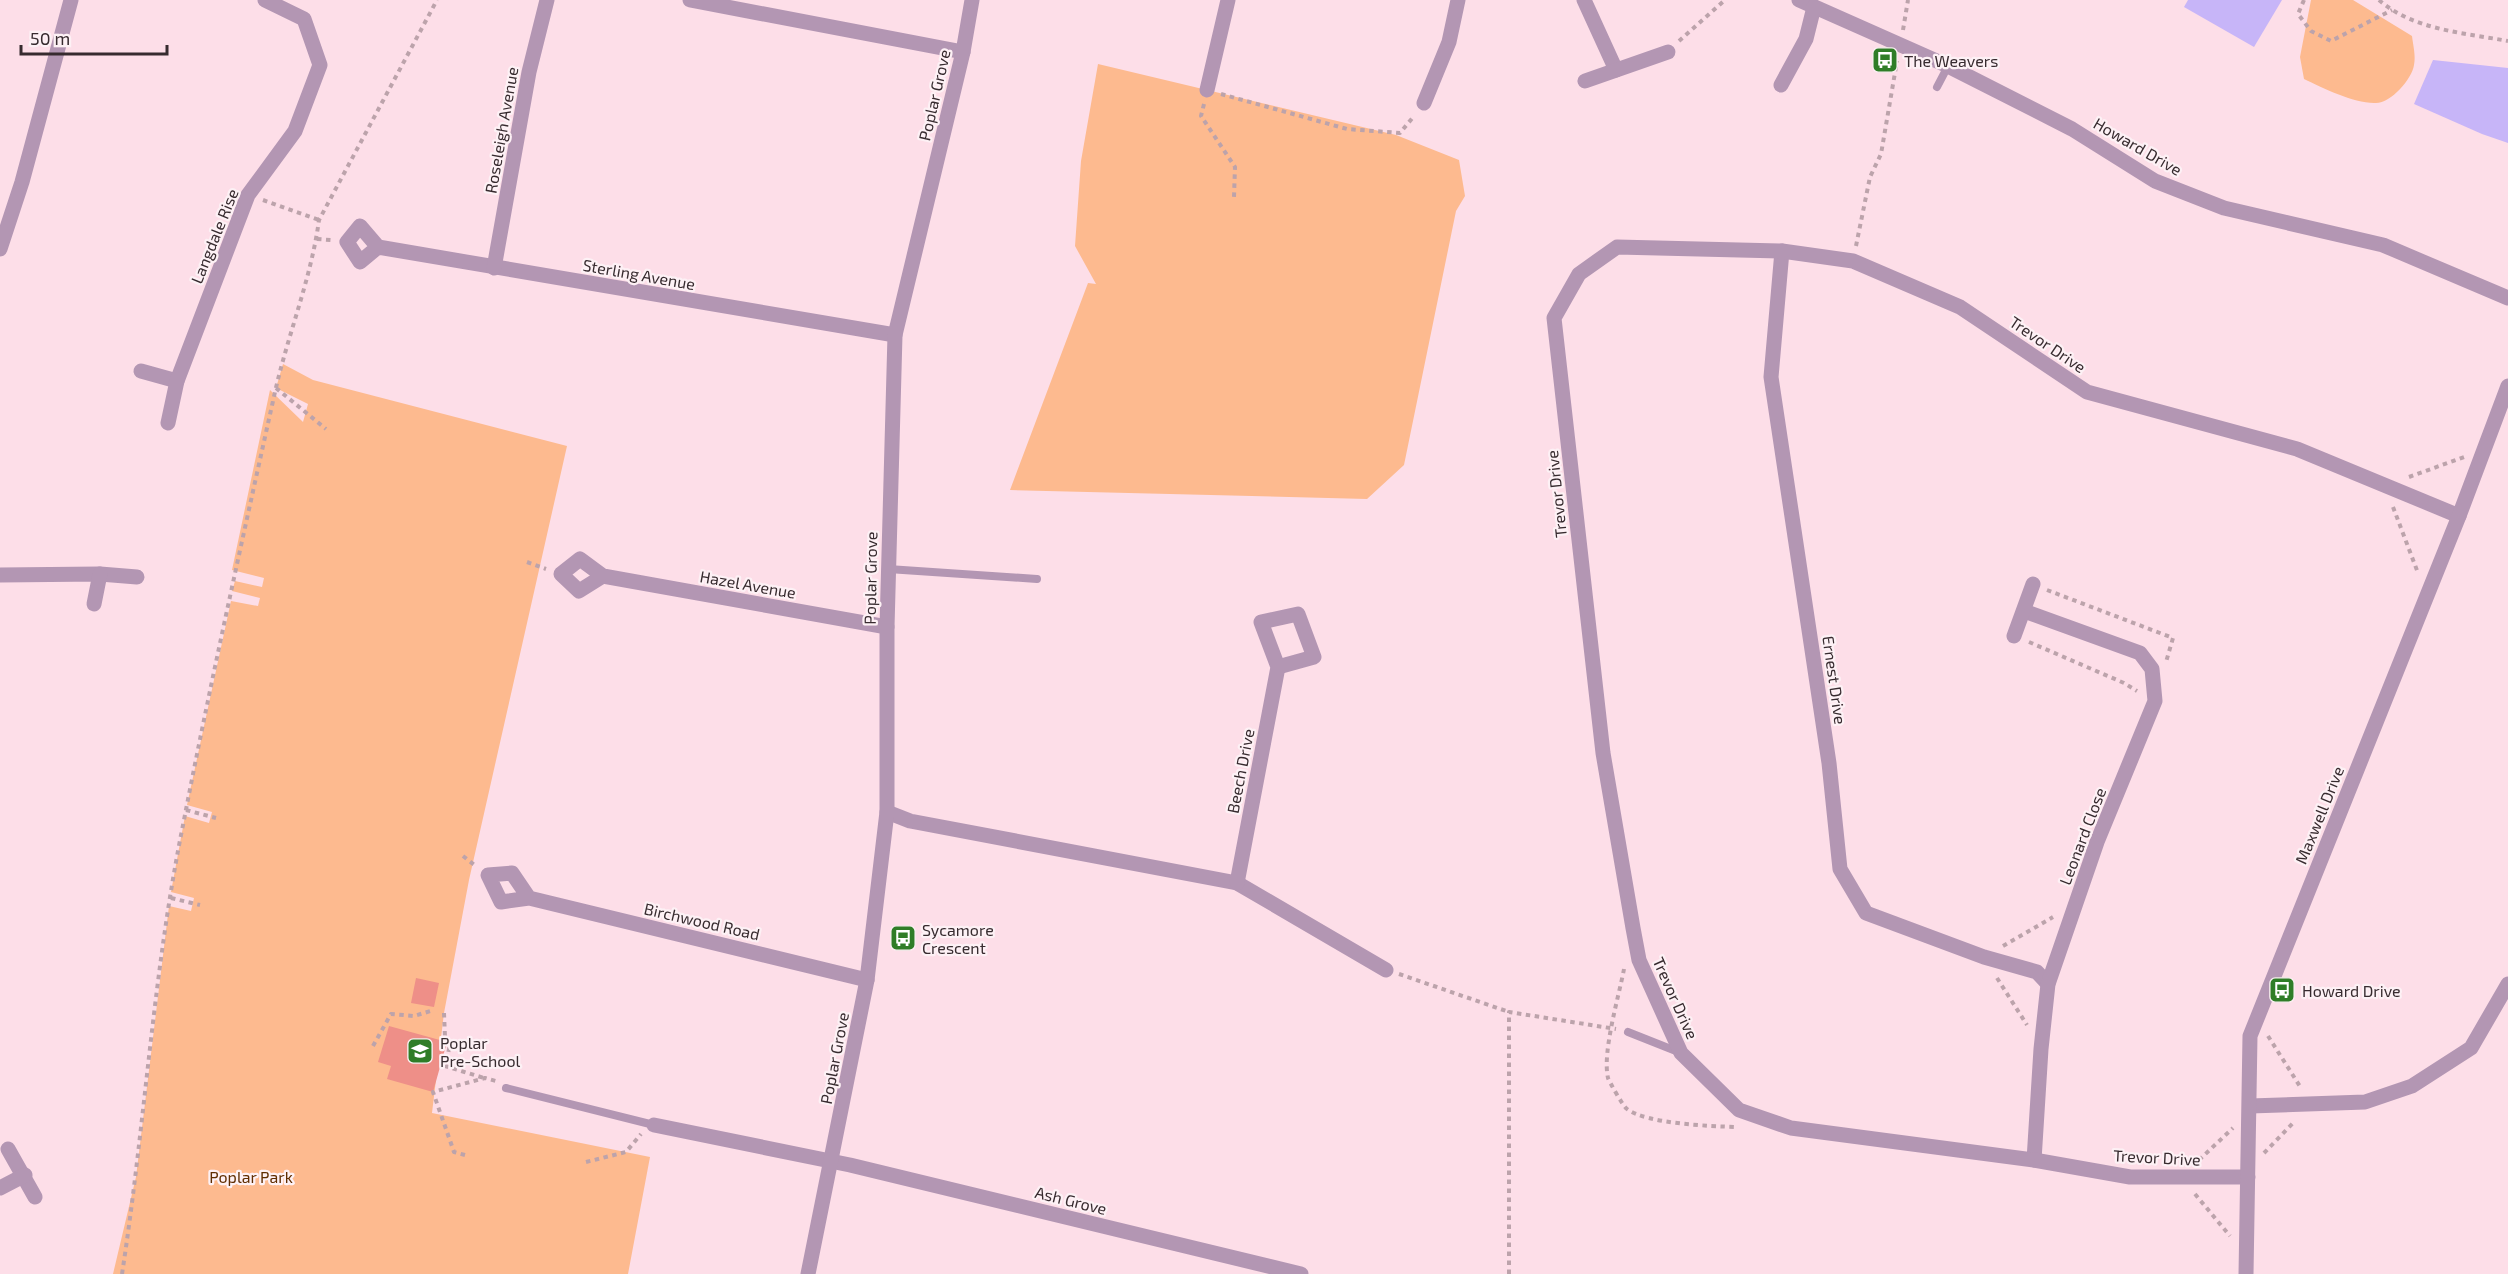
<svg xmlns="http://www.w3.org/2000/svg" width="2508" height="1274" font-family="'Exo 2',sans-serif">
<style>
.green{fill:#fdba8f}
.water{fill:#c7b5f8}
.building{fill:#ee8f88}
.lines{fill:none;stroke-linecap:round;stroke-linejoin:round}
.path{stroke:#bca3ab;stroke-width:4;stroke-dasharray:4.5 4.5;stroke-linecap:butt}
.service{stroke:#b396b3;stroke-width:8}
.minor{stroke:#b396b3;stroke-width:15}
.labels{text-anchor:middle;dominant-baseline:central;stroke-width:4.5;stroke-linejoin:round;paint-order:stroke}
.poi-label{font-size:16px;fill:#372b2f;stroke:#fdf1f5;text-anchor:start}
.street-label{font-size:16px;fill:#372b2f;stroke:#fdf1f5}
.park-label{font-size:16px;fill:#5f2d01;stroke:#fdf1f5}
</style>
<rect width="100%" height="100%" fill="#fddee8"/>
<g class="green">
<path d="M2311,0H2353L2412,36C2413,45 2416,56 2414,65C2412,79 2391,103 2376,103C2355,104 2323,88 2304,79L2300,57Z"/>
<path d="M1098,64L1396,135L1459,160L1465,196L1456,211L1404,465L1367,499L1010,490L1088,283L1096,284L1075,246L1081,161Z"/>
<path d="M283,364L313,380L567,446L469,880L444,1013L432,1113L650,1157L628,1274H113L136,1177L169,906L191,911L194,898L171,892L185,816L209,823L212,812L187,805L231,601L258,606L260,598L232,591L235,581L262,587L264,578L232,570L270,390L303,422L308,404L276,388Z"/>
</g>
<g class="water">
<path d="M2188,0H2282L2254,47L2184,7Z"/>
<path d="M2433,60L2508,68V143L2482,134L2414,104Z"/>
</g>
<g class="building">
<path d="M416,978L439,983L434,1007L411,1003Z"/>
<path d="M389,1026L447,1042L433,1092L387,1079L391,1066L378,1062Z"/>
</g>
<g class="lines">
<g class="path">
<path d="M2304,0L2298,14L2311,31L2331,41L2392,10"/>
<path d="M2379,0C2413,30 2465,33 2508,41"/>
<path d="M1903,30L1908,0"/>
<path d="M1679,41L1725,0"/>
<path d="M1221,94L1347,129L1400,133L1414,116"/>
<path d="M1204,104L1201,116L1235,167L1234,197"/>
<path d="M263,200L319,220"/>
<path d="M317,239L331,240"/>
<path d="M1856,246L1870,177L1881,154L1897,61"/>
<path d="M276,388L326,429"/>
<path d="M2409,477L2464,457"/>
<path d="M2393,507L2418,573"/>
<path d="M527,562L546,569"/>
<path d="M2047,590L2173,638L2166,662"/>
<path d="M2029,642L2124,683L2137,691"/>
<path d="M186,810L216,818"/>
<path d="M463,856L477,867"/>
<path d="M171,898L200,905"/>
<path d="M2003,946L2053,917"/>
<path d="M1624,969C1619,996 1602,1052 1608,1078C1610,1083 1623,1106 1627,1109C1647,1124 1710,1126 1735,1127"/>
<path d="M1399,974L1509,1012"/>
<path d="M1997,978L2027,1025"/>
<path d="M444,1013L445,1037L450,1045L445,1066L484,1078"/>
<path d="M2268,1036L2301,1088"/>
<path d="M373,1046L391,1014L414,1016L434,1010"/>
<path d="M2264,1153L2294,1122"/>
<path d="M465,1155L454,1152L433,1092L485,1078L496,1081"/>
<path d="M2199,1160L2233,1128"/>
<path d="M586,1162L626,1152L641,1134"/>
<path d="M2195,1194L2230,1236"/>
<path d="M122,1274C145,1125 153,973 183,825C211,680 243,536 275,392C288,334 311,279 319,220L437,0"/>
<path d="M1509,1274V1012L1616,1029"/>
</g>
<g class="service">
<path d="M1937,87L1948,66"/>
<path d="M888,569L1037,579"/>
<path d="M1628,1032L1681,1053"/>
<path d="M506,1088L654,1125"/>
</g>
<g class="minor">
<path d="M690,0L963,52"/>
<path d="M1584,0L1616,70"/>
<path d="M1799,0L1948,66L2072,129L2155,181L2224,208L2383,245L2508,298"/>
<path d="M1585,81L1668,52"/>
<path d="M1781,85L1806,39L1814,7"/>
<path d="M1207,90L1228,0"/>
<path d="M1424,103L1449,42L1458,0"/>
<path d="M378,247L360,262L347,242L360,226L378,247L895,335"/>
<path d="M0,249L22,182L71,0"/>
<path d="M1782,251L1771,377L1829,763L1840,869L1866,913L1984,957L2037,972L2048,984"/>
<path d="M494,268L529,72L547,0"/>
<path d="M141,371L177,381"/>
<path d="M168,423L177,381L248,195L295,131L320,65L304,19L265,0"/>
<path d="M0,575L100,574L137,577"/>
<path d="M603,576L579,591L561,574L580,559L603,576L887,627"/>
<path d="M94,604L100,574"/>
<path d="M2024,611L2140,653L2152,669L2155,701L2097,842L2048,984L2041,1049L2034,1160"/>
<path d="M2014,636L2033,584"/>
<path d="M887,812L910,821L1237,883L1386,970"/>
<path d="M1237,883L1278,667L1261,622L1298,614L1314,657L1278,667"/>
<path d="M529,898L512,873L488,875L501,902L529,898L867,980"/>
<path d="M2250,1106L2365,1102L2412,1086L2471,1048L2508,984"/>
<path d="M654,1125L850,1165L1301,1274"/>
<path d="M8,1149L35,1197"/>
<path d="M2248,1177H2130L2034,1160L1791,1128L1739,1110L1681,1053L1639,960L1633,928L1603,753L1554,318L1579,274L1617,247L1782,251L1853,261L1960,307L2087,392L2297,449L2459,516"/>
<path d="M0,1188L25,1175"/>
<path d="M808,1274L867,980L887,812V627L895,335L963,52L972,0"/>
<path d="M2246,1274L2250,1036L2459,516L2508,386"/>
</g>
</g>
<defs>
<g id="bus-square" transform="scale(1.35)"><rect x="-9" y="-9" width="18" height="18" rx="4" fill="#2f7d27" stroke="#fdf1f5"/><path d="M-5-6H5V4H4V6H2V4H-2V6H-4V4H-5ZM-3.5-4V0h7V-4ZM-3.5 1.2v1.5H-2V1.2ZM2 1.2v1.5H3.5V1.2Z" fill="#fff"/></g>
<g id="school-square" transform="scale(1.35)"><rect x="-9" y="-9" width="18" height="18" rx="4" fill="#2f7d27" stroke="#fdf1f5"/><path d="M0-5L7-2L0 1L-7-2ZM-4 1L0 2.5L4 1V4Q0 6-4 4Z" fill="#fff"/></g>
</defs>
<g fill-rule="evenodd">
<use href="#bus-square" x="1885" y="60"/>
<use href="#bus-square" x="903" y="938"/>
<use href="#bus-square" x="2282" y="990"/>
<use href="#school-square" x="420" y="1051"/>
</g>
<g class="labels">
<g class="poi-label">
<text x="1904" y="60">The Weavers</text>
<text x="922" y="929">Sycamore<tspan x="922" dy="18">Crescent</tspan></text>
<text x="2302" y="990">Howard Drive</text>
<text x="440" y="1042">Poplar<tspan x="440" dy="18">Pre-School</tspan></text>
</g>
<g class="street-label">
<text transform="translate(934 95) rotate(-77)">Poplar Grove</text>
<text transform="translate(501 130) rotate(-80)">Roseleigh Avenue</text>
<text transform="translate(2138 146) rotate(30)">Howard Drive</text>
<text transform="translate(214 236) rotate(-68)">Langdale Rise</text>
<text transform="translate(639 274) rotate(10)">Sterling Avenue</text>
<text transform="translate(2048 344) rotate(34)">Trevor Drive</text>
<text transform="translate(1556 494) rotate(-96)">Trevor Drive</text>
<text transform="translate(870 578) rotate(-89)">Poplar Grove</text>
<text transform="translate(748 584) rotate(10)">Hazel Avenue</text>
<text transform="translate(1835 680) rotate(82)">Ernest Drive</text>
<text transform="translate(1240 771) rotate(-79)">Beech Drive</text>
<text transform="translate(2319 815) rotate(-68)">Maxwell Drive</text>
<text transform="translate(2082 836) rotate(-69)">Leonard Close</text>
<text transform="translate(702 921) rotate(13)">Birchwood Road</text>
<text transform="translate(1676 998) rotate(66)">Trevor Drive</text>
<text transform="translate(834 1058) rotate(-79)">Poplar Grove</text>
<text transform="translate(2157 1157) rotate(3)">Trevor Drive</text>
<text transform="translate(1071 1200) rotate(14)">Ash Grove</text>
</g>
<g class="park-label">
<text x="251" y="1176">Poplar Park</text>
</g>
</g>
<path d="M21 45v9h146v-9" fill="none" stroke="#372b2f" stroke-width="3"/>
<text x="30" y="45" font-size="18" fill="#372b2f" stroke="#fdf1f5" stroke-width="4.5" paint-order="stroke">50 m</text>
</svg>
